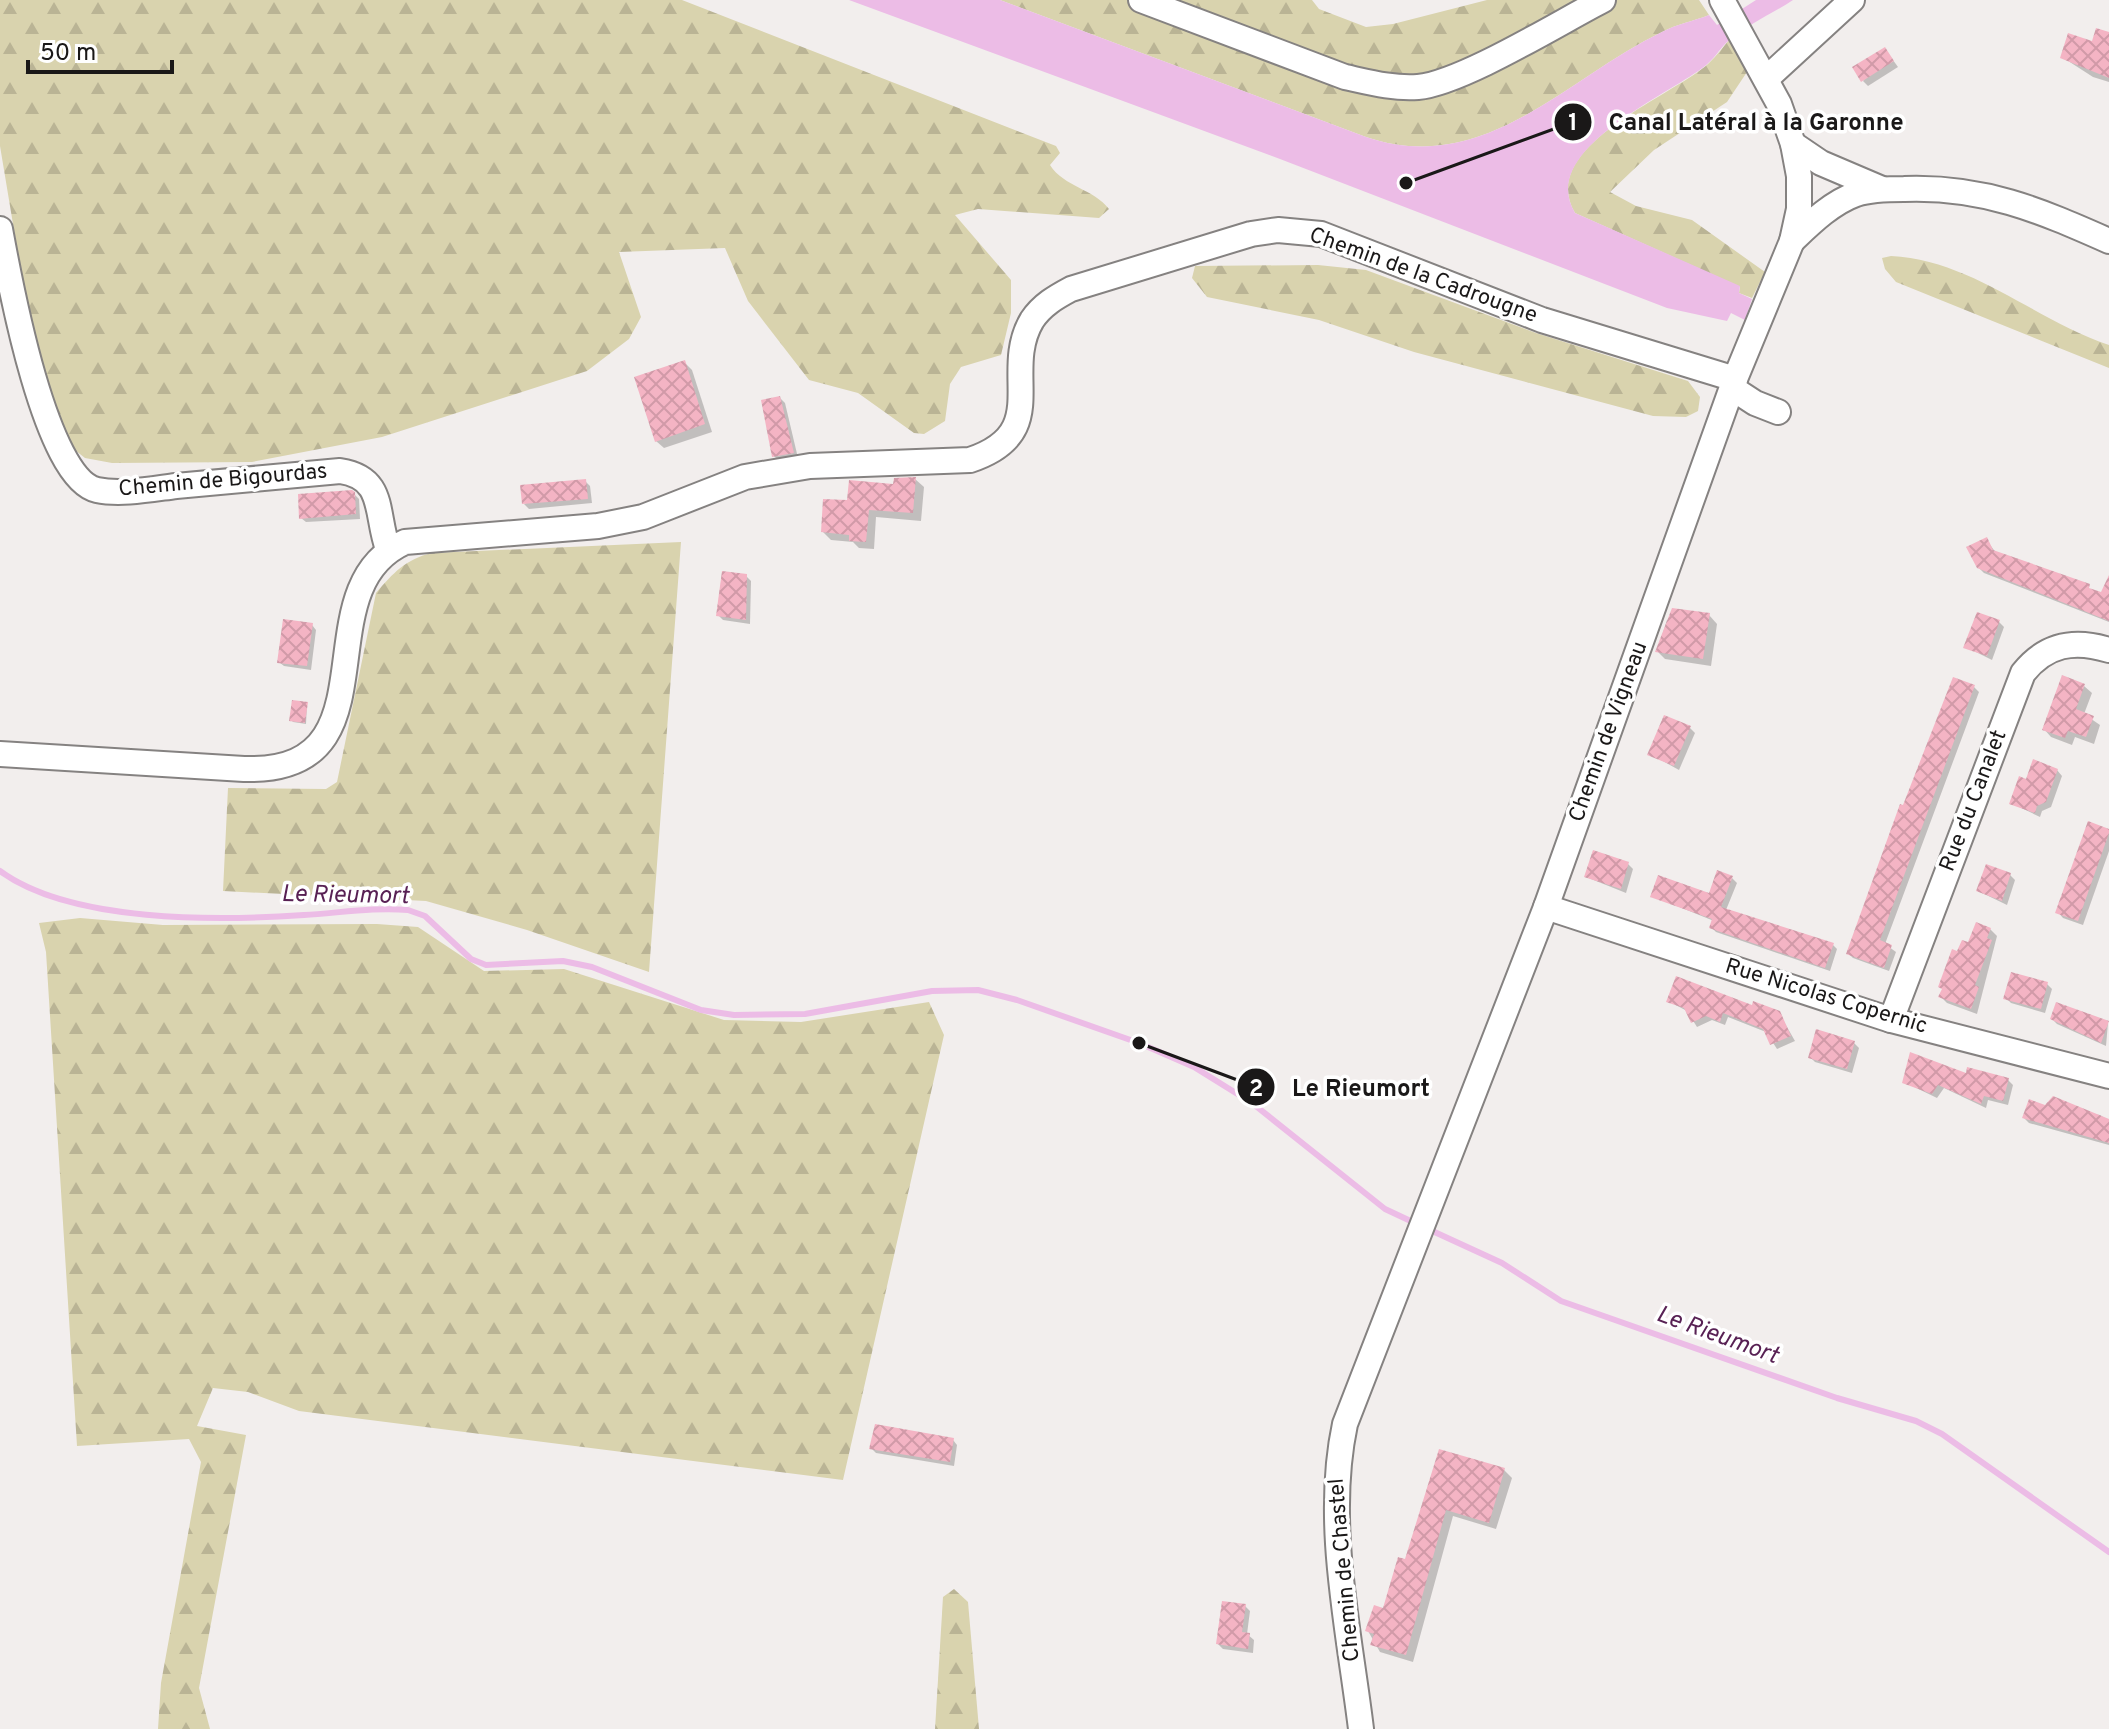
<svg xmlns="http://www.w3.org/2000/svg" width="2109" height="1729" font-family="Overpass,sans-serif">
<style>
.forest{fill:url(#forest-firs)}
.water{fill:#ecbce6}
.shadow{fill:#0003}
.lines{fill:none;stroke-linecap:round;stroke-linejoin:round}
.stream{stroke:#ecbce6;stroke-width:6}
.building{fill:url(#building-cross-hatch)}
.minor-casing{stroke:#858281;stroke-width:28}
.minor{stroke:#fff;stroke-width:24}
.labels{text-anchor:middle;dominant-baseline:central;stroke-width:7;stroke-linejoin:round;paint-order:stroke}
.street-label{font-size:22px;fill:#1a1818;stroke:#fff}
.water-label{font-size:24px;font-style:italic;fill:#582154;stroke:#fff}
.leader{fill:none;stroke:#1a1818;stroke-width:3}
.callout-dot{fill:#1a1818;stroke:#fff;stroke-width:3}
.mark-label{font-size:24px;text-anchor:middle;font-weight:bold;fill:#fff}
.callout-label{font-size:24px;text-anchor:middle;font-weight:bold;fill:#1a1818;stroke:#fff;stroke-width:7;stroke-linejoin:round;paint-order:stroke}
</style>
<defs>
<pattern id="forest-firs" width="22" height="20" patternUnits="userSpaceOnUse" patternTransform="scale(2)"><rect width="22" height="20" fill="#d9d3ae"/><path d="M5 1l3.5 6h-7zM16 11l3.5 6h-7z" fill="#bab495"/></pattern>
<pattern id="building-cross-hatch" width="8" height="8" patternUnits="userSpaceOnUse" patternTransform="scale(2)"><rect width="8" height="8" fill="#f4b4c4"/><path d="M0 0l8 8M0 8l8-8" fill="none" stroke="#d19aa8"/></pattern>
</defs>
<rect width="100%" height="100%" fill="#f2eeed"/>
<g class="forest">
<path d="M0,0H682L1056,146L1060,153L1050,165C1064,187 1094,189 1109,209L1099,218L978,209L955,215L1011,280V313L1001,355L961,367L950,384L945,421L924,434L914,433L858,393L809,380L748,301L725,248L619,252L641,317L629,339L587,371L382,437L252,462L112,463L85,458L71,447L48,392L26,302L0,146Z"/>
<path d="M1000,0H1312L1319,9L1366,27L1393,24L1487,0H1699L1709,15C1694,21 1677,24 1662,32C1563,80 1485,177 1366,137Z"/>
<path d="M1733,36L1749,69L1727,102L1654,150L1610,192L1636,206L1692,220L1765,272L1752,298L1739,293L1740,287L1575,213C1536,147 1671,97 1708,64C1717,56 1724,45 1733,36Z"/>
<path d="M1891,256C1972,260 2035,320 2109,345V368L1896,282L1885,269L1882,258Z"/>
<path d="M1318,265L1366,270L1536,333L1688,381L1700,397L1698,411L1686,417L1653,416L1414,352L1319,320L1207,297L1192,278L1195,266Z"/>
<path d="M681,542L649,972L527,930L426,901L223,891L228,788L326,789L337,782L376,593C393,573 406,559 432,553Z"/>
<path d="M80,918L163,925L377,924L418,927L484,971L564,969L724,1020L801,1022L929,1002L944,1035L843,1480L299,1411L248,1392L213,1388L197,1426L246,1435L199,1688L210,1729H158L161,1683L201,1462L189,1439L77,1446L46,952L39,923Z"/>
<path d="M954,1589L968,1602L979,1729H935L943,1597Z"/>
</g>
<path class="water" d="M849,0H1000L1366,137C1485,177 1563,80 1662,32C1677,24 1694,21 1709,15L1717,25L1756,0H1793C1772,14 1744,26 1726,43C1719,50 1713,60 1705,66C1667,96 1537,150 1575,213L1740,286L1739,293L1752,299L1745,320L1731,313L1727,321L1667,308L1280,159Z"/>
<g class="shadow">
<path d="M2109,34V82L2093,77L2062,57Z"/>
<path d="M1885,49L1898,67L1868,86L1863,81Z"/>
<path d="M684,362L692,370L712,432L664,448L656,441Z"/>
<path d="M780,398L785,403L798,458L779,461L774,456Z"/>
<path d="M915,479L924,487L921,521L876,517L874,549L859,548L853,542L831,540L823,532L849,502Z"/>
<path d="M585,481L590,486L592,503L529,509L524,504Z"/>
<path d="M354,494L359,499L360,519L306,522L301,518Z"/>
<path d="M1986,539L1996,553L2109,597V622L1984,573L1978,567Z"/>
<path d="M746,576L751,581L750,624L723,620L718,615Z"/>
<path d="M1709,615L1717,624L1711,666L1665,659L1657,651L1667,620Z"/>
<path d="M1999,622L2004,627L1992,660L1966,647Z"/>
<path d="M312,625L316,630L311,670L284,666L279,662Z"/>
<path d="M2084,686L2092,693L2084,714L2100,725L2094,744L2075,737L2072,745L2051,737L2044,729Z"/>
<path d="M1974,687L1979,692L1885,944L1896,952L1889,971L1853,958L1848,953L1904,808Z"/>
<path d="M307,704L306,724L293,722L291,720Z"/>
<path d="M1690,728L1695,733L1679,770L1650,754Z"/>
<path d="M2057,770L2062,776L2051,807L2042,811L2040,817L2011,803L2027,782Z"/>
<path d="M2109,831V851L2083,925L2063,918L2058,912Z"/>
<path d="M1628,864L1633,869L1626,893L1586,877Z"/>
<path d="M2010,875L2015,880L2007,905L1978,891Z"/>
<path d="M1732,878L1737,883L1726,910L1833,945L1837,949L1830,971L1716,932L1712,928L1714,921L1652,896L1710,895Z"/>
<path d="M1990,929L1997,936L1977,1014L1947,1003L1941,997L1969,945Z"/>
<path d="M2047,984L2052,989L2045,1013L2011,1003L2006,998Z"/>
<path d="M1668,1001L1779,1013L1795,1041L1777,1049L1766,1032L1728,1017L1725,1025L1712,1020L1697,1027L1687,1011Z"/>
<path d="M2052,1019L2108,1023L2106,1046L2057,1024Z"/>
<path d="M1854,1043L1859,1048L1852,1073L1815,1062L1810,1057Z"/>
<path d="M1967,1075L2008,1080L2013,1085L2008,1105L1988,1100L1986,1108L1944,1088L1937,1098L1904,1082Z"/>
<path d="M2045,1107L2100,1115L2109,1121V1145L2029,1123L2024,1118Z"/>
<path d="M953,1440L957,1445L954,1466L876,1453L872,1449Z"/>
<path d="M1440,1451L1504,1470L1512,1478L1496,1529L1453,1516L1413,1662L1380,1652L1368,1631L1384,1610L1406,1561Z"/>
<path d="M1245,1606L1250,1611L1247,1634L1254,1640L1253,1653L1223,1649L1218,1644Z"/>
</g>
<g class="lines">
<g class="stream">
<path d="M0,871C71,923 218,921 304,915C339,913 374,907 408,910L425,916L471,959L486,965L563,961L592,967L701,1010L734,1015L805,1014L932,991L978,990L1017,1000L1139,1043L1194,1067L1252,1103L1385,1209L1417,1224"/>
<path d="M1428,1229L1502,1263L1561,1301L1837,1398L1916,1421L1942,1434L2109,1552"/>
</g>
</g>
<g class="building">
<path d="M2096,28L2109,32V78L2060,58L2068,33L2092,41Z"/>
<path d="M1885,47L1894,61L1861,82L1852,67Z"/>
<path d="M685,360L705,424L655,442L634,377Z"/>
<path d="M780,396L794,453L772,457L761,400Z"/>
<path d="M916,477L913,513L869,510L866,542L849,541V535L821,532L823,499L847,500L849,480L893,484L894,478Z"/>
<path d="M586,479L588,499L522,504L520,485Z"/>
<path d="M352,490L355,492L356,514L299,519L298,494Z"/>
<path d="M1987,537L1993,550L2090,584L2089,588L2101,592L2109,575V621L1977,568L1966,547Z"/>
<path d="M722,571L747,574L746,620L716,616Z"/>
<path d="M1672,608L1710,613L1703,659L1655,652Z"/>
<path d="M1977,612L2000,620L1987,656L1963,648Z"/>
<path d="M283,619L313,623L307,666L277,663Z"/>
<path d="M2062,675L2085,684L2076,709L2094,716L2086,737L2068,731L2065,738L2042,730Z"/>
<path d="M1953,677L1975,685L1880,940L1892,945L1884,968L1846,954L1900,804L1903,805Z"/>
<path d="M292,700L308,702L305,723L289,721Z"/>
<path d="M1664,715L1691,726L1674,766L1647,755Z"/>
<path d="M2033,759L2058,769L2046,802L2037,806L2035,813L2009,804L2019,776L2026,779Z"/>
<path d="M2088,821L2109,829V833L2078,921L2055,913Z"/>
<path d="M1593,850L1629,862L1621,889L1584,877Z"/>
<path d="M1986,864L2011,873L2002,901L1976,891Z"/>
<path d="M1717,870L1733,876L1721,907L1834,943L1825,968L1709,928L1712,919L1650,897L1658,875L1709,893Z"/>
<path d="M1976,922L1991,928L1987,938L1992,940L1975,985L1979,987L1971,1009L1938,997L1942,989L1938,987L1952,949L1957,951L1962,940L1968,942Z"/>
<path d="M2011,972L2048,982L2041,1009L2003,999Z"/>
<path d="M1676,976L1752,1005L1753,1001L1780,1011L1791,1036L1770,1045L1763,1029L1723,1013L1720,1022L1706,1016L1691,1023L1684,1008L1666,1002Z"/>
<path d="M2056,1002L2109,1021L2101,1043L2050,1019Z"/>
<path d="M1816,1029L1855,1041L1847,1069L1808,1058Z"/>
<path d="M1910,1052L1966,1073L1967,1067L2009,1078L2003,1101L1984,1096L1981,1104L1938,1085L1932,1094L1902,1083Z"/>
<path d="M2053,1096L2109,1119V1143L2022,1118L2029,1099L2045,1105Z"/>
<path d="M875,1424L954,1438L950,1462L869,1449Z"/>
<path d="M1439,1449L1505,1468L1489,1523L1446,1510L1406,1655L1370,1645L1374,1634L1365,1631L1374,1605L1383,1608L1398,1557L1405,1559Z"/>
<path d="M1222,1601L1246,1604L1242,1632L1250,1633L1248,1649L1216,1644Z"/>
</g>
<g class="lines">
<g class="minor-casing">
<g id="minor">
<path d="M1141,0L1345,77C1368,82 1394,89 1418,87C1462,83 1560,22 1603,0"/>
<path d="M1766,79L1852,0"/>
<path d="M1793,144L1821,163L1882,189"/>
<path d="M0,229C9,278 45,479 97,490C121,495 152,489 176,486C231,481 285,476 340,471C386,478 375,513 388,549"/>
<path d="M1792,241C1810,224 1831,203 1856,194C1871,189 1889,189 1904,189C1983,186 2039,210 2109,241"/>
<path d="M1732,388L1755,403L1778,412"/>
<path d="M0,754L244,769C401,774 299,589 405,542L598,526L643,517L745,477L810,466L970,460C1054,432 1000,374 1032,320C1042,305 1056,297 1071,289L1251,234L1278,230L1321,234L1542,320L1735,379"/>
<path d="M1546,907L1891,1020L2109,1076"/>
<path d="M1891,1020L2023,673C2046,644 2074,639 2109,650"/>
<path d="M1361,1729C1349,1630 1324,1522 1345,1424L1546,907L1735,379L1792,241L1799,209V176L1793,144L1779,104L1722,0"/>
</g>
</g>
<use href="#minor" class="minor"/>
</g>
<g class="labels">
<g class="street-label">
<text transform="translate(1423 276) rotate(20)">Chemin de la Cadrougne</text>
<text transform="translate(223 481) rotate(-5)">Chemin de Bigourdas</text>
<text transform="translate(1609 732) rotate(-70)">Chemin de Vigneau</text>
<text transform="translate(1974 801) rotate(-69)">Rue du Canalet</text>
<text transform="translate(1826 997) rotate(17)">Rue Nicolas Copernic</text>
<text transform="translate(1345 1570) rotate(-95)">Chemin de Chastel</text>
</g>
<g class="water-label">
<text transform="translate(345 896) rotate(1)">Le Rieumort</text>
<text transform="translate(1717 1336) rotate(20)">Le Rieumort</text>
</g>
</g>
<path class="leader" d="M1406 183L1573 122M1139 1043L1256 1087"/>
<g class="callout-dot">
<circle cx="1406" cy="183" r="8"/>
<circle cx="1139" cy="1043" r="8"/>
<circle cx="1573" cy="122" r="20"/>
<circle cx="1256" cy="1087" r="20"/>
</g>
<g class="mark-label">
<text x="1573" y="130">1</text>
<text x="1256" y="1096">2</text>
</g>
<g class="callout-label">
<text x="1756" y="130">Canal Latéral à la Garonne</text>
<text x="1361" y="1096">Le Rieumort</text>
</g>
<path d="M28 60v12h144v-12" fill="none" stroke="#1a1818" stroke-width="4"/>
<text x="40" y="60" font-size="24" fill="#1a1818" stroke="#ffffff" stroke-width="6" paint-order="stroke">50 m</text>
</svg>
